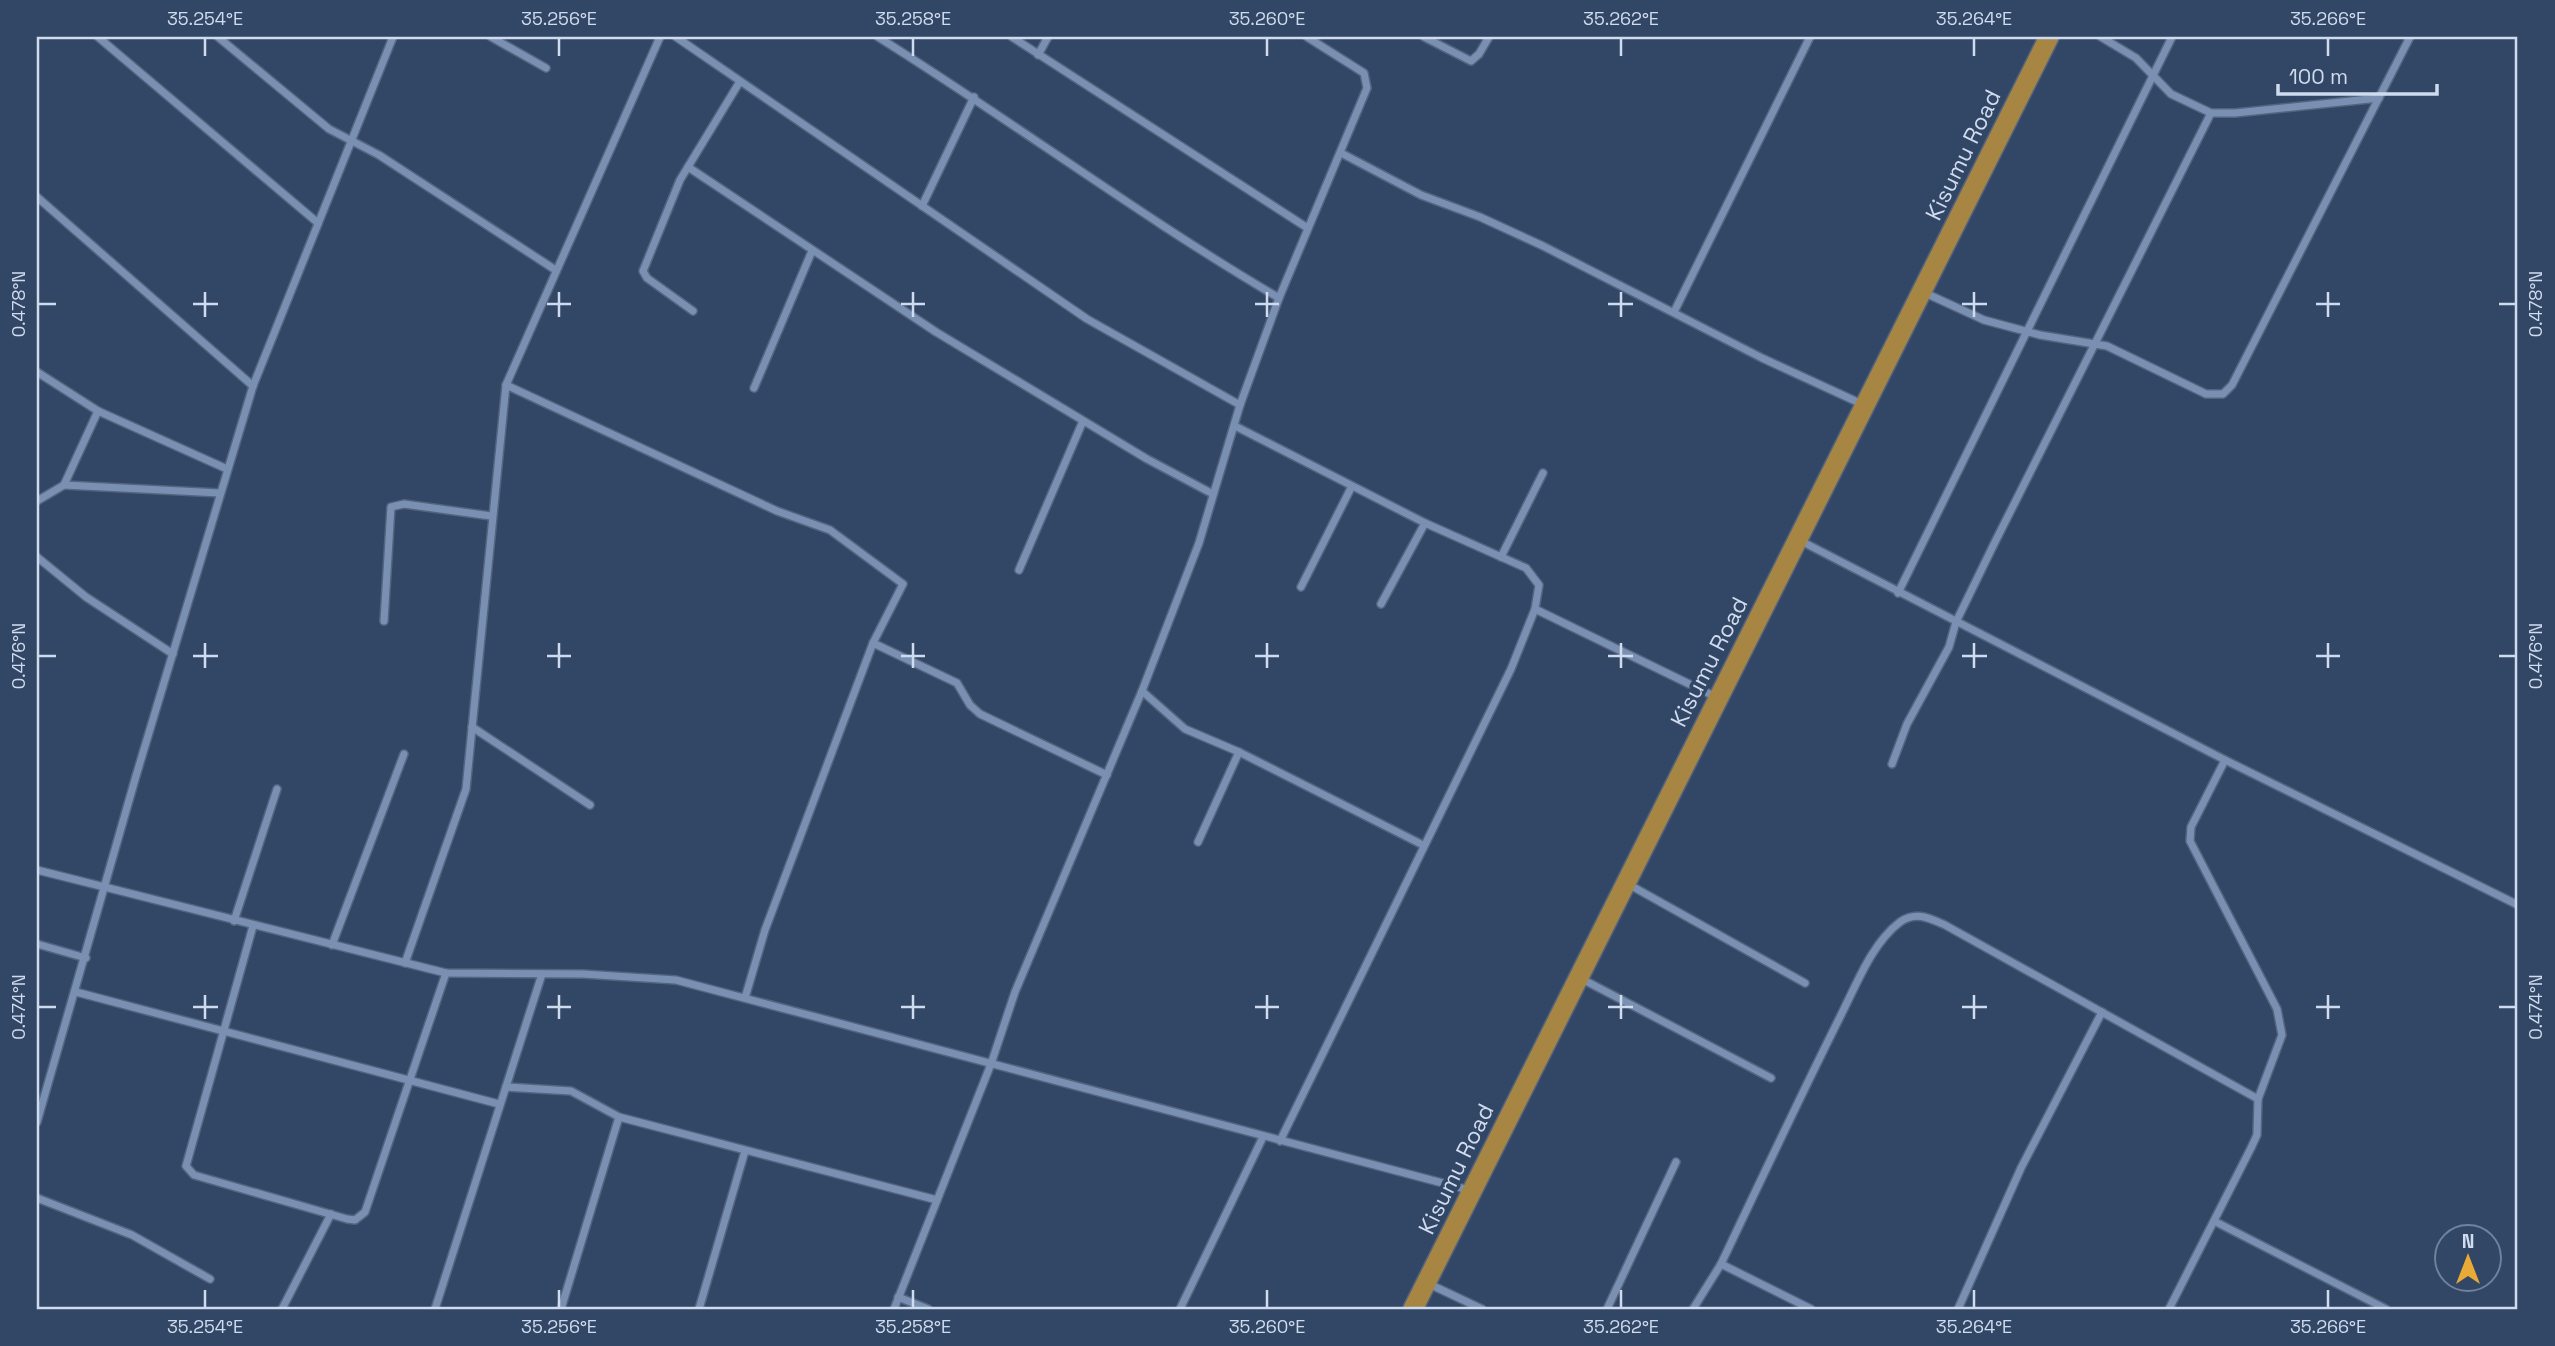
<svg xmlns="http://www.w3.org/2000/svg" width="2555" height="1346" font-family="'Space Grotesk',sans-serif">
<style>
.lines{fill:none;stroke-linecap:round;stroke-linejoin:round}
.minor-casing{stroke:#53647e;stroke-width:10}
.trunk-casing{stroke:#53647e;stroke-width:22}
.minor{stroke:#7a90b3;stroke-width:7}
.trunk{stroke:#a78543;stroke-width:19}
.ticks{fill:none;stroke:#cfdbee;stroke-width:2.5}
.labels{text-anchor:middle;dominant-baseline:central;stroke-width:7;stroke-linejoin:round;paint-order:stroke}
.street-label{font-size:23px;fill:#cfdbee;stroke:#324665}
.neatline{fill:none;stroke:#cfdbee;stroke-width:2.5}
.ticks-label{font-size:18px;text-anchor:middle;fill:#cfdbee}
</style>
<rect width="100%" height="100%" fill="#324665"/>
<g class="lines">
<g class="minor-casing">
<g id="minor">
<path d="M98,37L318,223"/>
<path d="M218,37L329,129L379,155L554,269"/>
<path d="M491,37L546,68"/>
<path d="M676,37L1087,319L1240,405"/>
<path d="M878,37C1014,122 1141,217 1279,298"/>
<path d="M1012,37L1306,227"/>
<path d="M1424,37L1471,61L1479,54L1489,37"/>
<path d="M2101,37L2136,58L2171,94L2211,113H2235L2379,98"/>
<path d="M1038,55L1048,37"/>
<path d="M1341,153L1421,195L1480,217L1543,246L1762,358L1864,405"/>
<path d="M688,167L936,332L1147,459L1213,494"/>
<path d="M37,197L253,386"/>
<path d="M922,206L974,97"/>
<path d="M1923,292L1984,320L2040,335L2107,346L2206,394H2223L2232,385L2410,37"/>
<path d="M693,311L647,278L643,271L680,180L739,83"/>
<path d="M1674,312L1810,37"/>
<path d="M37,372L98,411L227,469"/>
<path d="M506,385L777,511L830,530L903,584L873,643L765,930L745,998"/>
<path d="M754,388L812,251"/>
<path d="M1235,426L1425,523L1526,568L1539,585L1535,609L1511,669L1280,1141"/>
<path d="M64,485L220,493"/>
<path d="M37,501L64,485L98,411"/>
<path d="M1799,540L2225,760L2518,905"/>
<path d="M37,557L86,597L173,654"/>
<path d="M1501,557L1543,473"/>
<path d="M1019,570L1083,421"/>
<path d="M1301,587L1352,486"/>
<path d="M1898,593L2172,37"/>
<path d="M1381,604L1425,523"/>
<path d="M1535,609L1718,698"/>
<path d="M384,621L391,507L404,504L491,516"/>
<path d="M873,643L957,683L970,705L980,714L1107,775"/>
<path d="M1142,691L1185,729L1239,752L1423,845"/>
<path d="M472,727L590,805"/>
<path d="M1892,764L1907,724L1949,647L1956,622L1994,544L2211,113"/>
<path d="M1198,842L1239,752"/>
<path d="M37,870L446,973L583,974L676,980L1469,1190"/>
<path d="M1628,884L1805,983"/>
<path d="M234,921L277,789"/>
<path d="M253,926L186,1166L194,1175L347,1219L355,1220L365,1212L446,973"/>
<path d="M37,944L86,958"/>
<path d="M332,945L404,754"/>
<path d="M405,963L466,789L506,385L660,37"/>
<path d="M1580,978L1771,1078"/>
<path d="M76,992L499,1104"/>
<path d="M506,1087L571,1091L619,1117L937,1200"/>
<path d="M37,1122L136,776L253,386L393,37"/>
<path d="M37,1198L132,1235L210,1279"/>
<path d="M2216,1222L2386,1309"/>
<path d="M1721,1264C1760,1182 1799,1099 1840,1017C1856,986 1871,944 1900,922C1916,911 1929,918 1945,925L2258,1099"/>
<path d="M1427,1283L1482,1309"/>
<path d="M898,1297L928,1309"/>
<path d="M282,1309L331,1214"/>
<path d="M435,1309L542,974"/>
<path d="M561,1309L619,1117"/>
<path d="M699,1309L745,1151"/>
<path d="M894,1309L991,1064L1015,992L1142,691L1199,543L1240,405L1279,298L1367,88L1364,73L1307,37"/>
<path d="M1180,1309L1263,1137"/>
<path d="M1607,1309L1676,1162"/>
<path d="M1693,1309L1721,1264L1811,1309"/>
<path d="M1958,1309L2021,1168L2102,1012"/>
<path d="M2169,1309L2251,1148L2257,1135L2258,1099L2282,1035L2277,1009L2190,841L2191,827L2225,760"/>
</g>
</g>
<g class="trunk-casing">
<path id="trunk" d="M1413,1309L2049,37"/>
</g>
<use href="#minor" class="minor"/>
<use href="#trunk" class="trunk"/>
</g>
<path class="ticks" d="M205,38V56M559,38V56M913,38V56M1267,38V56M1621,38V56M1974,38V56M2328,38V56M205,292V317M559,292V317M913,292V317M1267,292V317M1621,292V317M1974,292V317M2328,292V317M38,304H56M193,304H218M547,304H571M901,304H925M1255,304H1279M1608,304H1633M1962,304H1987M2316,304H2340M2499,304H2516M205,643V668M559,643V668M913,643V668M1267,643V668M1621,643V668M1974,643V668M2328,643V668M38,656H56M193,656H218M547,656H571M901,656H925M1255,656H1279M1608,656H1633M1962,656H1987M2316,656H2340M2499,656H2516M205,995V1019M559,995V1019M913,995V1019M1267,995V1019M1621,995V1019M1974,995V1019M2328,995V1019M38,1007H56M193,1007H218M547,1007H571M901,1007H925M1255,1007H1279M1608,1007H1633M1962,1007H1987M2316,1007H2340M2499,1007H2516M205,1290V1308M559,1290V1308M913,1290V1308M1267,1290V1308M1621,1290V1308M1974,1290V1308M2328,1290V1308"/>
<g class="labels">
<g class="street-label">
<text transform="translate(1963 155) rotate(-64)">Kisumu Road</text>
<text transform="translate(1709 662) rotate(-63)">Kisumu Road</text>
<text transform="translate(1456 1169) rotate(-64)">Kisumu Road</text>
</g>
</g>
<rect width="2555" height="1346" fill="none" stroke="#324665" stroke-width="77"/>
<g transform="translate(2468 1258)"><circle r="33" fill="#324665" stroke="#71829c" stroke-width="2"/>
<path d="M0-5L12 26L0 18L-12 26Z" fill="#e8ab37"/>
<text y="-10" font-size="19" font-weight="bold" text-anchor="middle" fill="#cfdbee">N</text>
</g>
<path d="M2278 84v10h159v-10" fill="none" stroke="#cfdbee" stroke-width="3.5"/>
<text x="2289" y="84" font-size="21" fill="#cfdbee" stroke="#324665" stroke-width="5" paint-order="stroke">100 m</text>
<rect x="38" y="38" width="2478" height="1270" class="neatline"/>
<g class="ticks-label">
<text x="205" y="25">35.254°E</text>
<text x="559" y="25">35.256°E</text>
<text x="913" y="25">35.258°E</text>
<text x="1267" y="25">35.260°E</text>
<text x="1621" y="25">35.262°E</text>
<text x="1974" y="25">35.264°E</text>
<text x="2328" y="25">35.266°E</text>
<text transform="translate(19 304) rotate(-90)" y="6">0.478°N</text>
<text transform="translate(2536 304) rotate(-90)" y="6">0.478°N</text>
<text transform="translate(19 656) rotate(-90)" y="6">0.476°N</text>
<text transform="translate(2536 656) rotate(-90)" y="6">0.476°N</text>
<text transform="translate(19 1007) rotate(-90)" y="6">0.474°N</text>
<text transform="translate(2536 1007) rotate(-90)" y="6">0.474°N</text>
<text x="205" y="1333">35.254°E</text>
<text x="559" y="1333">35.256°E</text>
<text x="913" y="1333">35.258°E</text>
<text x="1267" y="1333">35.260°E</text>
<text x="1621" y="1333">35.262°E</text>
<text x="1974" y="1333">35.264°E</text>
<text x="2328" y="1333">35.266°E</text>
</g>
</svg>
